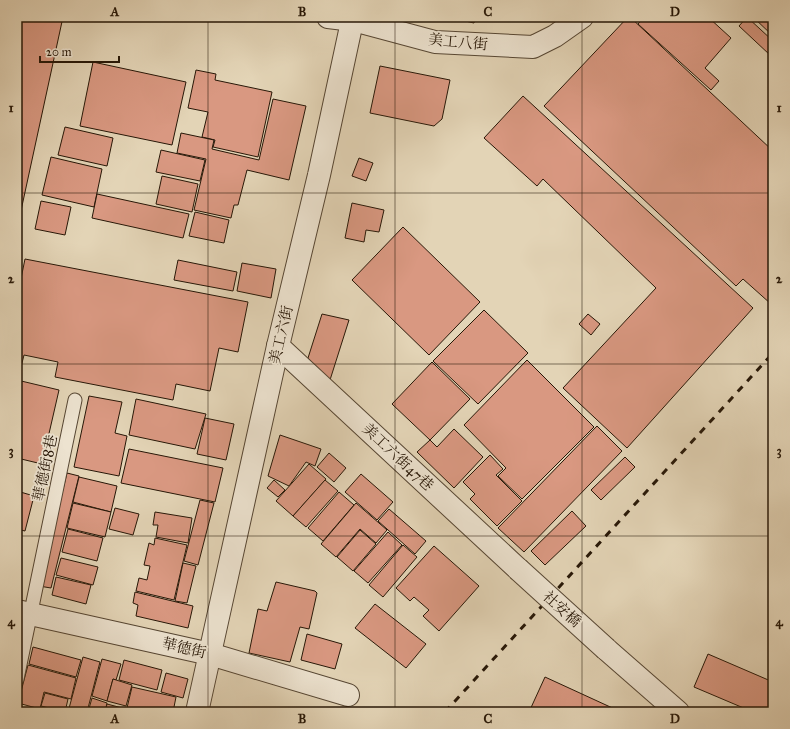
<svg xmlns="http://www.w3.org/2000/svg" width="790" height="729" font-family="'IM FELL Great Primer','Noto Serif TC',serif">
<style>
.building{fill:#d99881;stroke:#271707}
.lines{fill:none;stroke-linecap:round;stroke-linejoin:round}
.lane-casing{stroke:#564633;stroke-width:15}
.street-casing{stroke:#564633;stroke-width:24}
.lane{stroke:#ede3d0;stroke-width:13}
.street{stroke:#ede3d0;stroke-width:22}
.rail{stroke:#271707;stroke-width:3;stroke-dasharray:7 7;stroke-linecap:butt}
.street-bridge-casing{stroke:#564633;stroke-width:24;stroke-linecap:butt}
.street-bridge{stroke:#ede3d0;stroke-width:22}
.grid{fill:none;stroke:#271707;stroke-width:1;stroke-opacity:0.55}
.labels{text-anchor:middle;dominant-baseline:central;stroke-width:3.5;stroke-linejoin:round;paint-order:stroke}
.street-label{font-size:15px;fill:#271707;stroke:#ede3d0}
.neatline{fill:none;stroke:#271707;stroke-width:1.5}
.grid-label{font-size:13px;text-anchor:middle;font-weight:bold;fill:#271707}
</style>
<rect width="100%" height="100%" fill="#e3d4b6"/>
<filter id="stains"><feTurbulence type="fractalNoise" baseFrequency=".005" numOctaves="4"/><feColorMatrix values="0 0 0 0 .2 0 0 0 0 .09 0 0 0 0 .02 0 0 0 .5 -.17"/></filter>
<radialGradient id="worn" r=".72"><stop offset=".6" stop-color="#630" stop-opacity="0"/><stop offset="1" stop-color="#630" stop-opacity=".3"/></radialGradient>
<g class="building">
<path d="M17,17H63L17,229Z"/>
<path d="M448,17H476L474,23Z"/>
<path d="M628,17H630L773,151V301L771,304L743,279L736,286L544,106Z"/>
<path d="M644,17H708L731,38L705,68L719,81L711,90L638,24Z"/>
<path d="M747,17L773,41V52L770,55L739,26Z"/>
<path d="M753,17H772L773,36Z"/>
<path d="M93,62L186,82L172,145L80,126Z"/>
<path d="M380,66L450,80L442,119L434,126L370,113Z"/>
<path d="M196,70L216,74L215,80L272,92L258,157L213,147L215,140L202,137L208,112L188,108Z"/>
<path d="M523,96L753,308L627,448L563,388L656,288L543,179L537,186L484,138Z"/>
<path d="M273,99L306,106L289,180L247,170L238,205H234L231,218L194,210L206,159L177,153L181,133L214,140L212,149L259,160Z"/>
<path d="M65,127L113,138L107,166L58,155Z"/>
<path d="M161,150L205,160L200,181L156,172Z"/>
<path d="M51,157L102,169L94,207L42,195Z"/>
<path d="M359,158L373,163L366,181L352,176Z"/>
<path d="M162,176L198,184L192,212L156,204Z"/>
<path d="M97,194L189,214L183,238L92,218Z"/>
<path d="M41,201L71,207L65,235L35,229Z"/>
<path d="M352,203L384,210L379,232L366,230L364,242L345,238Z"/>
<path d="M195,212L229,220L224,243L189,236Z"/>
<path d="M403,227L480,302L429,355L352,280Z"/>
<path d="M25,259L248,302L238,352L219,348L210,391L176,384L173,400L55,377L58,362L24,355L20,371L17,370V298Z"/>
<path d="M178,260L237,272L233,291L174,280Z"/>
<path d="M242,263L276,269L271,298L237,291Z"/>
<path d="M484,310L528,353L478,404L433,361Z"/>
<path d="M322,314L349,320L330,380L308,358Z"/>
<path d="M588,314L600,324L591,335L579,324Z"/>
<path d="M527,360L594,427L522,499L498,476L506,468L464,425Z"/>
<path d="M432,362L470,399L430,440L392,404Z"/>
<path d="M17,380L59,390L42,464L17,458Z"/>
<path d="M89,396L122,402L115,433L127,436L119,476L74,467Z"/>
<path d="M136,399L206,414L195,449L129,435Z"/>
<path d="M205,418L234,424L226,460L197,454Z"/>
<path d="M597,426L622,451L524,552L498,528Z"/>
<path d="M454,429L483,457L454,488L417,452L430,440L437,447Z"/>
<path d="M280,435L321,449L315,466L306,462L289,486L268,476Z"/>
<path d="M129,449L223,468L215,502L121,483Z"/>
<path d="M329,453L346,468L334,482L317,467Z"/>
<path d="M490,455L503,469L496,475L522,501L497,526L470,499L475,494L463,482Z"/>
<path d="M625,457L635,467L601,500L591,490Z"/>
<path d="M309,464L326,479L293,516L276,501Z"/>
<path d="M67,473L79,476L51,588L39,586Z"/>
<path d="M361,474L393,502L377,520L345,492Z"/>
<path d="M79,477L117,486L111,512L73,502Z"/>
<path d="M274,480L285,490L278,497L267,488Z"/>
<path d="M325,480L338,491L306,527L293,516Z"/>
<path d="M17,491L34,496L25,531L17,529Z"/>
<path d="M339,492L354,505L323,541L308,528Z"/>
<path d="M200,500L214,503L198,565L184,561Z"/>
<path d="M73,503L111,512L105,537L67,528Z"/>
<path d="M356,503L387,530L376,543L360,529L336,557L321,544Z"/>
<path d="M115,508L139,514L133,535L109,529Z"/>
<path d="M389,509L426,541L415,554L378,521Z"/>
<path d="M572,511L586,526L545,565L531,551Z"/>
<path d="M155,512L192,518L188,543L156,537L158,525H153Z"/>
<path d="M68,529L103,538L97,561L62,552Z"/>
<path d="M360,530L376,544L353,571L337,557Z"/>
<path d="M388,532L402,545L368,583L354,571Z"/>
<path d="M155,538L187,545L174,600L136,591L139,578L147,580L150,566L144,565L149,543L154,545Z"/>
<path d="M403,545L417,557L383,597L369,585Z"/>
<path d="M434,546L479,586L439,631L423,616L429,610L414,597L410,601L396,588Z"/>
<path d="M61,558L98,567L93,585L56,575Z"/>
<path d="M183,563L196,566L187,603L175,601Z"/>
<path d="M56,577L91,585L86,604L52,595Z"/>
<path d="M276,582L315,591L317,593L309,629L300,627L290,662L249,653L258,609L267,611Z"/>
<path d="M135,592L193,606L188,628L136,616L138,605L133,603Z"/>
<path d="M375,604L426,644L406,668L355,628Z"/>
<path d="M307,634L342,644L335,669L301,660Z"/>
<path d="M33,647L81,660L76,677L29,664Z"/>
<path d="M708,654L773,682V705L770,712H753L694,687Z"/>
<path d="M83,657L100,662L87,712H68Z"/>
<path d="M102,659L121,664L116,680L113,679L107,701L92,696Z"/>
<path d="M124,660L162,670L157,690L119,680Z"/>
<path d="M28,665L76,678L71,699L44,692L40,709L18,703Z"/>
<path d="M166,673L188,679L183,698L161,692Z"/>
<path d="M545,677L619,711V712H529Z"/>
<path d="M113,679L132,685L126,706L107,701Z"/>
<path d="M132,687L176,697L173,712H126Z"/>
<path d="M45,693L68,699L65,712L41,706Z"/>
<path d="M92,698L107,703L105,712H88Z"/>
<path d="M107,704L126,709L125,712H105Z"/>
<path d="M31,708L48,712H30Z"/>
</g>
<g class="lines">
<g class="lane-casing">
<path id="lane" d="M17,679L75,400"/>
</g>
<g class="street-casing">
<g id="street">
<path d="M328,17L353,20L435,42L533,47L555,36L582,17"/>
<path d="M278,346L518,569"/>
<path d="M17,611L210,654L348,695"/>
<path d="M606,649L678,712"/>
<path d="M197,712L278,346L319,175L353,17"/>
</g>
</g>
<use href="#lane" class="lane"/>
<use href="#street" class="street"/>
<path class="rail" d="M445,712L773,353"/>
<g class="street-bridge-casing">
<path id="street-bridge" d="M518,569L606,649"/>
</g>
<use href="#street-bridge" class="street-bridge"/>
</g>
<path class="grid" d="M208,17V712M395,17V712M582,17V712M17,193H773M17,364H773M17,536H773"/>
<g class="labels">
<g class="street-label">
<text transform="translate(458 42) rotate(5)">美工八街</text>
<text transform="translate(281 335) rotate(-77)">美工六街</text>
<text transform="translate(398 457) rotate(43)">美工六街47巷</text>
<text transform="translate(45 468) rotate(-78)">華德街8巷</text>
<text transform="translate(562 609) rotate(42)">社安橋</text>
<text transform="translate(184 648) rotate(13)">華德街</text>
</g>
</g>
<rect width="790" height="729" fill="none" stroke="#e3d4b6" stroke-width="44"/>
<path d="M40 56v6h79v-6" fill="none" stroke="#271707" stroke-width="2"/>
<text x="46" y="56" font-size="12" fill="#271707" stroke="#ede3d0" stroke-width="3" paint-order="stroke">20 m</text>
<rect x="22" y="22" width="746" height="685" class="neatline"/>
<g class="grid-label">
<text x="115" y="16">A</text>
<text x="302" y="16">B</text>
<text x="488" y="16">C</text>
<text x="675" y="16">D</text>
<text x="11" y="112">1</text>
<text x="779" y="112">1</text>
<text x="11" y="283">2</text>
<text x="779" y="283">2</text>
<text x="11" y="455">3</text>
<text x="779" y="455">3</text>
<text x="11" y="626">4</text>
<text x="779" y="626">4</text>
<text x="115" y="723">A</text>
<text x="302" y="723">B</text>
<text x="488" y="723">C</text>
<text x="675" y="723">D</text>
</g>
<rect width="100%" height="100%" filter="url(#stains)"/>
<rect width="100%" height="100%" fill="url(#worn)"/>
</svg>
